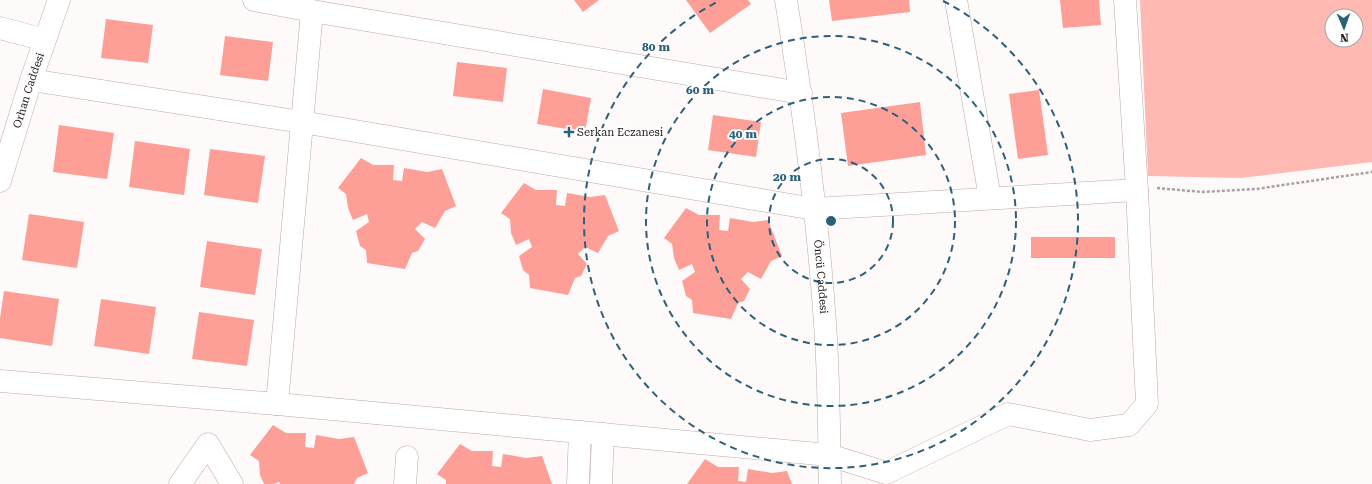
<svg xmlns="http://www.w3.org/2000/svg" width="1372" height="484" font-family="'Roboto Serif',serif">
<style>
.grass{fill:#ffb8b2;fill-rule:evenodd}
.building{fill:#fd9e97}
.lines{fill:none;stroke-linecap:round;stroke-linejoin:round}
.minor-casing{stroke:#bca9a7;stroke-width:23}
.path{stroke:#a7a1a1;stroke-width:2.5;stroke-dasharray:3 2;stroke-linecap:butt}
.minor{stroke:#fff;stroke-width:22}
.ring{fill:none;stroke:#2b607c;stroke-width:2;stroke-dasharray:7 5}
.poi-dot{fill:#2b607c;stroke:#fff;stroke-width:1.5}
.labels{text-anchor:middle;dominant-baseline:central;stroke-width:4;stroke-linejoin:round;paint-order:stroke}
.street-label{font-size:11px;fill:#221b1a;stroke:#fff}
.poi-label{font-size:11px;fill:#221b1a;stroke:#fff;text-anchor:start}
.centre{fill:#2b607c;stroke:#fff;stroke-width:2}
.ring-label{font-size:12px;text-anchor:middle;font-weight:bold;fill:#2b607c;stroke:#fff;stroke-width:4;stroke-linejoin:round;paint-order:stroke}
</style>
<rect width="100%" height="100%" fill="#fefafa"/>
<path class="grass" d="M1140,0H1372V162L1241,178L1148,176ZM1332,16H1356V40H1332Z"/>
<g class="building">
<path d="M574,0H599L583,12Z"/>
<path d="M686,0H748L751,4L710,33Z"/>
<path d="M829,0H909L910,12L832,21Z"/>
<path d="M1060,0H1099L1101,25L1063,28Z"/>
<path d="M106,19L153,25L148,63L101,58Z"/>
<path d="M225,36L273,42L268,81L220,75Z"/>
<path d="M457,62L507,68L503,102L453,96Z"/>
<path d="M543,89L591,98L585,132L537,124Z"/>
<path d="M1039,90L1048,155L1018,159L1009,94Z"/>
<path d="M920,102L926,155L848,166L841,113Z"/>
<path d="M713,115L761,122L756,157L708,150Z"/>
<path d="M59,125L114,133L107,179L53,172Z"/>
<path d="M135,141L190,149L184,195L129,187Z"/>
<path d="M210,149L265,156L258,203L204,195Z"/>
<path d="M361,158L373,165H394L393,180L402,181L404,168L427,172L442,169L456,206L445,211L435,228L422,222L415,229L425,239L418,251L412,253L405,269L367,263L366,250L360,246L356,231L369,222L367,214L353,220L348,208L346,194L338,188Z"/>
<path d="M524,183L536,190H557L556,205L565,206L567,193L590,197L605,195L619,231L608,236L598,253L585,247L578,254L587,264L581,276L575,278L568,295L530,288L529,275L523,270L519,256L532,247L529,239L516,245L511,233L510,219L501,213Z"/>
<path d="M686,208L699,215H720L719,230L728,231L730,218L753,222L768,220L782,256L771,261L761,279L748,272L741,279L750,289L744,301L738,303L731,319L693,313L692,300L686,296L682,281L695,272L692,264L679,270L674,258L672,244L664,238Z"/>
<path d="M29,214L84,222L77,268L22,260Z"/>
<rect x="1031" y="237" width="84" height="21"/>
<path d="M207,241L262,249L255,295L200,287Z"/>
<path d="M4,291L59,299L52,346L0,338V318Z"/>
<path d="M101,299L156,307L149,354L94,346Z"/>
<path d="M199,312L254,320L247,366L192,359Z"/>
<path d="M273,425L286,433H306L305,447L314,448L316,435L339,439L354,437L368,473L357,478L354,484H280L279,482L273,484H264L260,475L259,461L250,455Z"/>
<path d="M460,444L472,451H493L492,466L501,467L503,454L526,458L542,456L552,484H446V480L437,474Z"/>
<path d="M705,459L718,467H739L738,481L746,482L748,469L772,473L787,471L792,484H687Z"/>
</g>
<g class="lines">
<g class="minor-casing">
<g id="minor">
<path d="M254,0L312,11L801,93"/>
<path id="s1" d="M786,0C804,112 819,225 826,339C829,387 829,436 830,484"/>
<path d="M956,0L990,198"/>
<path d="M0,28L45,40"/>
<path d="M31,80L302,122L814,209L1137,190"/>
<path id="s2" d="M0,181L31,80L59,0"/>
<path d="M0,381L277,404L829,455L886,473L1008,414L1090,430L1129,425L1147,404L1137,190L1125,0"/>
<path d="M277,404L312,11"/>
<path d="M180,484L208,444L232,484"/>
<path d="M405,484L407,457"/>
<path d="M578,484L580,432"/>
<path d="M601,484L603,434"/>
</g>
</g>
<path class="path" d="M1157,188L1202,192L1256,189L1372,172"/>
<use href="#minor" class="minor"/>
</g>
<g class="ring">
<circle cx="831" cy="221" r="62"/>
<circle cx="831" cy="221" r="124"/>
<circle cx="831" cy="221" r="185"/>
<path d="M943 1A247 247 0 1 1 719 1"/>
</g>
<path class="poi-dot" d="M567 126h4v4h4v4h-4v4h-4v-4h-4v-4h4z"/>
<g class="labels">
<g class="street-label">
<text stroke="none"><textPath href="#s2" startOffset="95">Orhan Caddesi</textPath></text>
<text stroke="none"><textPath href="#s1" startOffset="279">Öncü Caddesi</textPath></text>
</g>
<g class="poi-label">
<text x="577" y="132">Serkan Eczanesi</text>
</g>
</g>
<circle cx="831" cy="221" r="6" class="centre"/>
<g class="ring-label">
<text x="656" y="51">80 m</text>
<text x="700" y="94">60 m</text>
<text x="743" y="138">40 m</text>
<text x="787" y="181">20 m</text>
</g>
<g transform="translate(1344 28) rotate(178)"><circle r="19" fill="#ffffff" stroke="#a7a4a3"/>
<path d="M0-3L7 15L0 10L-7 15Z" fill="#2b607c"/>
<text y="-6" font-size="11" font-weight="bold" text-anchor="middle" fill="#221b1a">N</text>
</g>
</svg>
